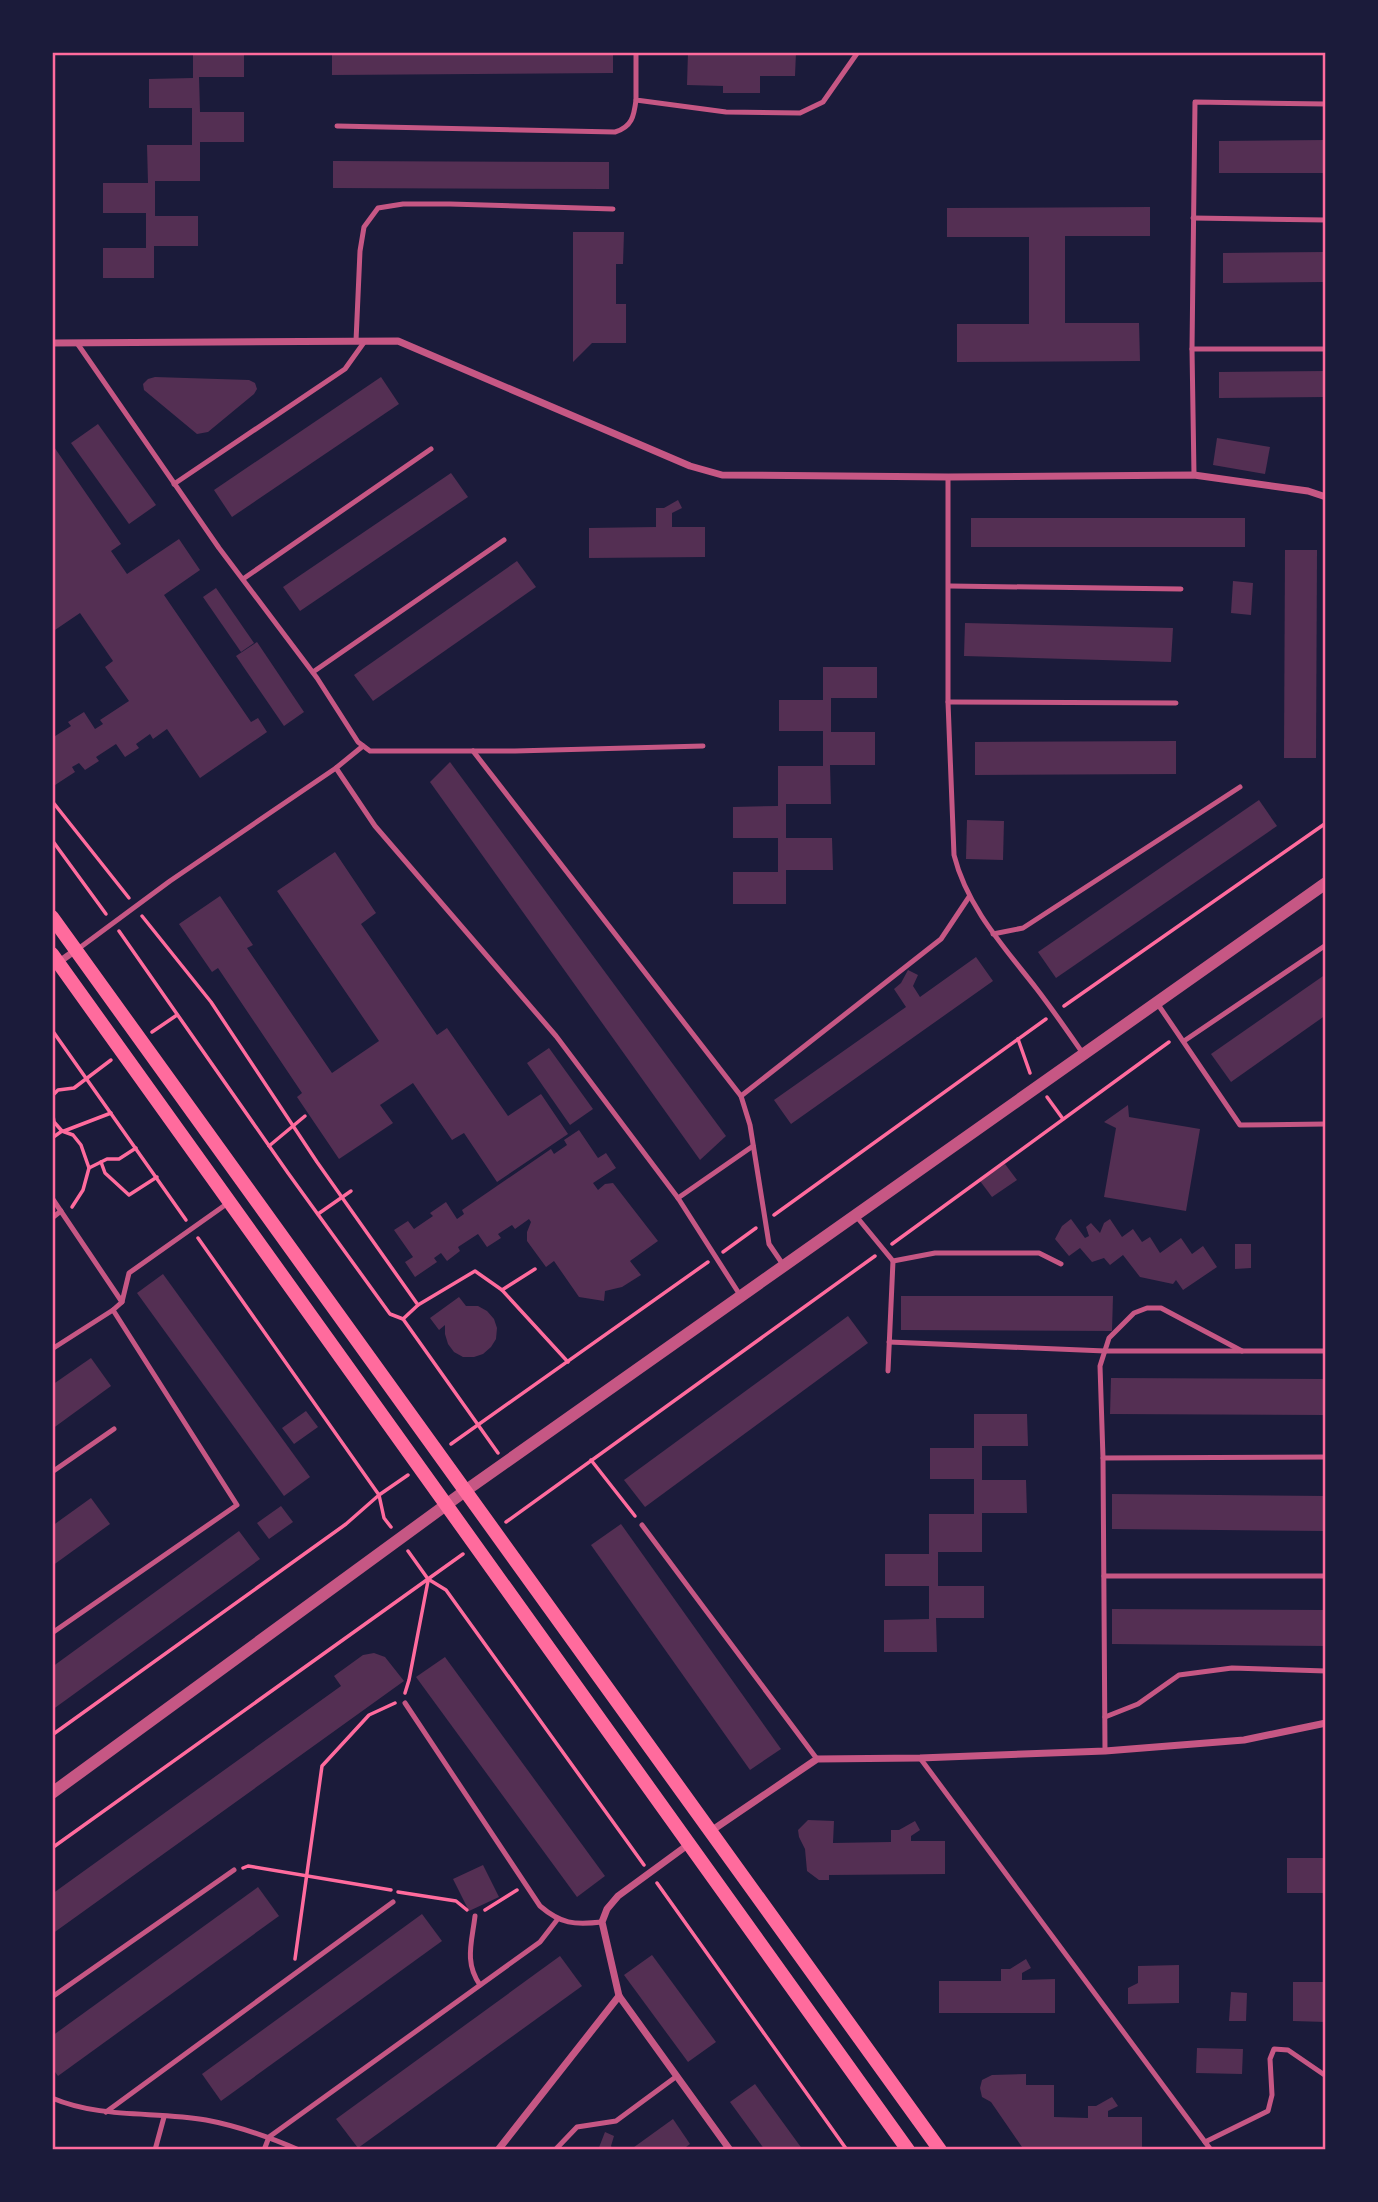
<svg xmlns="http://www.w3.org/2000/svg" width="1378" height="2202" font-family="Rubik,sans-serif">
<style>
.building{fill:#542f53}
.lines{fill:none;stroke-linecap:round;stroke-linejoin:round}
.path{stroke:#ff6b9d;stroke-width:3.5}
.service{stroke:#c65784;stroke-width:5}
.minor{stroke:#c65784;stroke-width:7}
.tertiary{stroke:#c65784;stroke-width:12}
.secondary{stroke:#ff6b9d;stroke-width:14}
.neatline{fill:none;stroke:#ff6b9d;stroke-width:2.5}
</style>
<rect width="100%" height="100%" fill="#1b1b3a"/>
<g class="building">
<path d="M193,52H244V77H199L200,112H244V142H200V181H155V216H198V246H154V278H103V248H146V213H103V183H148L147,145H192V108H149V79L193,78Z"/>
<path d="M332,52H613V73L332,75Z"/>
<path d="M688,52H796L795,76H760V93H723V86L687,85Z"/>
<path d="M1326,140V173H1219V141Z"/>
<path d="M333,161L609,162V189L333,188Z"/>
<path d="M1150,207V236H1065V323H1139L1140,361L957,362V324H1029V237H947V208Z"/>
<path d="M573,232H624L623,264H616V304H626V343H592L573,362Z"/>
<path d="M1326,252V282L1223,283V253Z"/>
<path d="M1326,371V397L1219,398V372Z"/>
<path d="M155,377L249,380L255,383L257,389L254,394L208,432L197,434L144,390L143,384L148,379Z"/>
<path d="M381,377L399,404L232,517L214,490Z"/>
<path d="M98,424L156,505L129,524L71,443Z"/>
<path d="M1217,438L1270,447L1265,474L1213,465Z"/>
<path d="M52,444L121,544L111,551L127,574L179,539L200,570L164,595L251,722L258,718L267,732L200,778L167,729L153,739L150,734L136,744L139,748L125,757L116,744L96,757L99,761L85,770L79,763L72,767L75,772L52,787V738L71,726L68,722L84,712L95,729L103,724L100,720L129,701L105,667L113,661L80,613L52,632Z"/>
<path d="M451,473L468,497L300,611L283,587Z"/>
<path d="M678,500L682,508L672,513V527H705V557L589,558V528L656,527V508H664Z"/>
<rect x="971" y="518" width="274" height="29"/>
<path d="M1285,550H1317L1316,758H1284Z"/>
<path d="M517,561L536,587L373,701L354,675Z"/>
<path d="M1233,581L1253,583L1251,615L1231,613Z"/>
<path d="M216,588L254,643L241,652L203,597Z"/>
<path d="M965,623L1173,628L1171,662L964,656Z"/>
<path d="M257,642L304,712L284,726L236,656Z"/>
<path d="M823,667H877V698H831V732H875V765H830L831,804H786V838H832L833,870H786V904H733V872H778V838H733V807L778,806V766H823V731H779V700H823Z"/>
<path d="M1176,741V774L975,775V742Z"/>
<path d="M450,762L726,1136L700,1160L430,782Z"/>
<path d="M1259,800L1277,826L1056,978L1038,952Z"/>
<path d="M967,820L1004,821L1003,860L966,859Z"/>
<path d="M335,852L376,913L361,924L437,1035L447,1028L508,1116L541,1094L568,1134L497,1182L464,1133L452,1140L413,1083L380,1105L393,1123L339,1159L297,1097L302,1093L218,968L212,972L179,924L220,896L253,945L247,948L332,1073L379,1041L277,891Z"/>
<path d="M976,957L993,981L791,1124L774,1100L906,1007L894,989L901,983L908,970L918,975L913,986L920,997Z"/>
<path d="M1326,974V1015L1231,1082L1211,1054Z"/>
<path d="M549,1048L593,1109L570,1125L527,1063Z"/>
<path d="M1128,1105L1129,1117L1200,1129L1186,1211L1104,1197L1116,1128L1104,1122Z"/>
<path d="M579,1130L598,1158L606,1153L616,1168L593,1183L598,1190L605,1184L613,1183L658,1241L630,1261L641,1275L622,1287L605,1291L604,1301L579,1297L554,1261L546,1267L527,1241V1232L531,1222L529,1219L515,1229L512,1225L498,1234L501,1238L487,1247L478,1234L458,1247L460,1251L447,1261L441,1253L434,1258L437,1262L415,1277L405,1262L413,1257L394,1230L408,1221L414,1229L433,1216L430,1213L446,1202L457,1219L464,1214L462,1210L551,1149L554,1154L567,1145L564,1140Z"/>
<path d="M1005,1164L1017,1180L992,1197L980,1181Z"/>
<path d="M1071,1219L1085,1238L1089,1236L1086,1227L1091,1223L1100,1233L1104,1223L1110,1219L1122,1237L1133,1229L1142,1242L1150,1237L1160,1253L1181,1238L1192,1254L1203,1246L1217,1267L1183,1290L1176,1280L1173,1284L1140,1277L1123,1255L1110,1265L1104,1258L1092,1262L1080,1248L1069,1256L1055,1239L1062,1226Z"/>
<path d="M1235,1244H1251V1268L1235,1269Z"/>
<path d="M163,1274L310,1477L284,1496L137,1293Z"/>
<path d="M901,1296H1113L1112,1331L901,1330Z"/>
<path d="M459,1297L466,1306H478L487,1311L494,1319L497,1328L496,1339L491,1347L483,1354L474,1357H463L454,1352L448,1344L445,1334V1325L439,1330L430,1318Z"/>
<path d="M848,1316L868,1343L645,1507L624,1480Z"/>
<path d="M91,1358L111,1386L52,1429V1385Z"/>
<path d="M1111,1378L1326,1379V1415L1110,1414Z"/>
<path d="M306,1411L318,1427L294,1444L282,1428Z"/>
<path d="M974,1414H1027L1028,1446H982V1480H1026L1027,1513H982V1552H938V1586H984V1618H936L937,1652H884V1620L929,1619V1586H885V1554H929V1514H974V1479H930V1448H974Z"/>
<path d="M1112,1494L1326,1496V1531L1112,1529Z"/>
<path d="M91,1498L110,1524L52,1566V1526Z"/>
<path d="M281,1506L293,1522L269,1539L257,1523Z"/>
<path d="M621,1524L781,1749L750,1770L591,1545Z"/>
<path d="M239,1531L260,1559L52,1710V1667Z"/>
<path d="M1112,1609L1326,1610V1646L1112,1644Z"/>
<path d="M374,1653L385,1657L404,1681L52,1934V1894L341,1686L334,1676L363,1655Z"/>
<path d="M445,1657L605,1876L577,1897L416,1677Z"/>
<path d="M808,1820L834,1821L833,1843L891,1842V1830H899L915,1821L920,1830L911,1836V1841H945V1874L829,1875V1880H819L807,1871L805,1849L799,1837L798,1830Z"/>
<rect x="1287" y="1858" width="39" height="35"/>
<path d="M483,1865L499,1897L469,1911L453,1879Z"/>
<path d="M258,1887L279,1916L58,2076L52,2068V2036Z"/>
<path d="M422,1914L442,1941L221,2101L202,2074Z"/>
<path d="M652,1955L716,2042L688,2062L624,1975Z"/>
<path d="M560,1956L582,1986L358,2148L336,2119Z"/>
<path d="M1026,1959L1031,1968L1022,1973V1980L1055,1979V2013H939V1981H1001V1969H1010Z"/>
<path d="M1179,1965V2003L1128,2004V1988L1138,1983V1966Z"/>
<path d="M1293,1982H1326V2022L1293,2021Z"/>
<path d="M1231,1992L1247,1993L1246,2021H1229Z"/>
<path d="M1197,2048L1243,2049L1242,2074L1196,2073Z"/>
<path d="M1026,2074V2085H1054V2117L1088,2118V2106H1096L1112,2097L1118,2106L1108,2111V2117H1142V2150H1024L991,2102L982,2097L980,2088L982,2080L992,2075Z"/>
<path d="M755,2084L803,2150H765L730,2102Z"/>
<path d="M673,2119L690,2144L682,2150H630Z"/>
<path d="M605,2132L614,2136L611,2146L613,2150H598Z"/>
</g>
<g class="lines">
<g class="path">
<path d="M52,801L129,898"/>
<path d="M52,840L106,914"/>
<path d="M142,916L211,1002L317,1162L418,1305L403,1319"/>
<path d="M119,931L288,1173L390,1314L403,1319L498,1453"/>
<path d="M1064,1006L1326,823"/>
<path d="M52,1030L186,1220"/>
<path d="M152,1032L177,1015"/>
<path d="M1018,1039L1030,1073"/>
<path d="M52,1096L58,1090L74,1088L111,1060"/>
<path d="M1047,1097L1063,1119"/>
<path d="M52,1109L54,1122L62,1131L52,1138"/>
<path d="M62,1131L73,1135L81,1145L89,1168L83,1190L72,1207"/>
<path d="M64,1131L111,1113"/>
<path d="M269,1146L305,1116"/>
<path d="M101,1162L105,1173L129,1195L157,1177"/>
<path d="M89,1168L107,1159H119L136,1148"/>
<path d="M318,1214L351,1191"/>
<path d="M774,1215L1046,1019"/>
<path d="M198,1238L379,1495L384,1518L391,1527"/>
<path d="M892,1244L1169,1042"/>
<path d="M723,1252L756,1228"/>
<path d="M502,1290L535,1269"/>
<path d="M418,1305L475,1271L502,1290L568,1362"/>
<path d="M451,1444L708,1262"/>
<path d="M591,1460L635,1516"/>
<path d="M506,1522L875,1256"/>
<path d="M408,1551L428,1579L446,1590L644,1865"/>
<path d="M405,1693L409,1680L428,1581"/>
<path d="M52,1735L346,1524L379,1495L408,1475"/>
<path d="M52,1848L463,1554"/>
<path d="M243,1868L248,1866L391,1890"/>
<path d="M657,1883L847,2150"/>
<path d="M398,1892L456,1901L467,1910"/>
<path d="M485,1910L517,1890"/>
<path d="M295,1959L322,1766L369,1715L395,1703"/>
</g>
<g class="service">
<path d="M636,52V100L726,112L800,113L823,102L858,52"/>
<path d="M337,126L615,132C632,127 634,116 636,100"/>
<path d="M1193,218L1326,220"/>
<path d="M356,341L360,251L364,227L378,208L403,204H450L613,209"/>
<path d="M77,343L219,548L317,678L358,742L370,751H515L703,746"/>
<path d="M1192,349H1326"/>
<path d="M1194,475L1192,349L1195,102L1326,104"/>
<path d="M948,477V702L954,855C967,907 1004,947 1036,988C1053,1010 1068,1032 1084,1055"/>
<path d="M174,484L345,369L365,341"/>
<path d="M243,579L431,449"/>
<path d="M950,586L1181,589"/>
<path d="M313,672L504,540"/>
<path d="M948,702L1176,703"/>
<path d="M473,751L741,1096"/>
<path d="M336,768L375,826L556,1036L678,1198L740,1295"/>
<path d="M993,934L1023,928L1240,787"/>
<path d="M78,949L170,881L336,768L363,746"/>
<path d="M1157,1003L1240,1125L1326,1124"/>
<path d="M1184,1041L1326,945"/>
<path d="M52,1198L122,1302L113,1310L52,1349"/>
<path d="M678,1198L753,1146"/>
<path d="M856,1216L893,1261L935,1253H1039L1061,1264"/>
<path d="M52,1218L61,1211"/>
<path d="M784,1266L769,1244L750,1125L741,1096L941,939L969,897"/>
<path d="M122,1302L129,1273L228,1203"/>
<path d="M889,1342L1105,1351H1326"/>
<path d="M888,1371L893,1261"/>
<path d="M1103,1458L1326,1457"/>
<path d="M52,1472L114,1429"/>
<path d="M642,1525L817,1759"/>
<path d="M1104,1576H1326"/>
<path d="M52,1633L237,1505L113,1310"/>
<path d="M405,1703L540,1906C561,1924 574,1925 602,1922"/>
<path d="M1105,1717L1138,1704L1179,1675L1232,1668L1326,1671"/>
<path d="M1105,1751L1103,1458L1100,1366L1109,1338L1134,1313L1147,1308H1161L1242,1351"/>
<path d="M920,1758L1211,2150"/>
<path d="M475,1916C472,1942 464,1962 480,1985"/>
<path d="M52,1997L234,1870"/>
<path d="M52,2098C101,2119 156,2111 206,2120C238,2126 269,2137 299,2150"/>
<path d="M106,2112L393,1902"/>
<path d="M1205,2142L1268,2111L1272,2095L1270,2059L1274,2049L1288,2050L1326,2076"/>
<path d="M155,2150L164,2117"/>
<path d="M264,2150L269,2137L540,1942L557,1920"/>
<path d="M555,2150L577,2127L616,2121L677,2076"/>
</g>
<g class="minor">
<path d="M52,343L398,341L690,466L722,475L948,477L1194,475L1308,491L1326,497"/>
<path d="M59,962L76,950"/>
<path d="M711,1831L817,1759L920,1758L1105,1751L1244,1740L1326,1723"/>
<path d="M689,1844L618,1896L607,1909L602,1922L619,1996L730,2150"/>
<path d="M498,2150L619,1996"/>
</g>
<path class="tertiary" d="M52,1793L465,1491L1326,883"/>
<g class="secondary">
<path d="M52,917L940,2150"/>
<path d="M52,954L908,2150"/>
</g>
</g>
<rect width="1378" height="2202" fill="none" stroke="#1b1b3a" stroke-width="108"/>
<rect x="54" y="54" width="1270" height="2094" class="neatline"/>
</svg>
